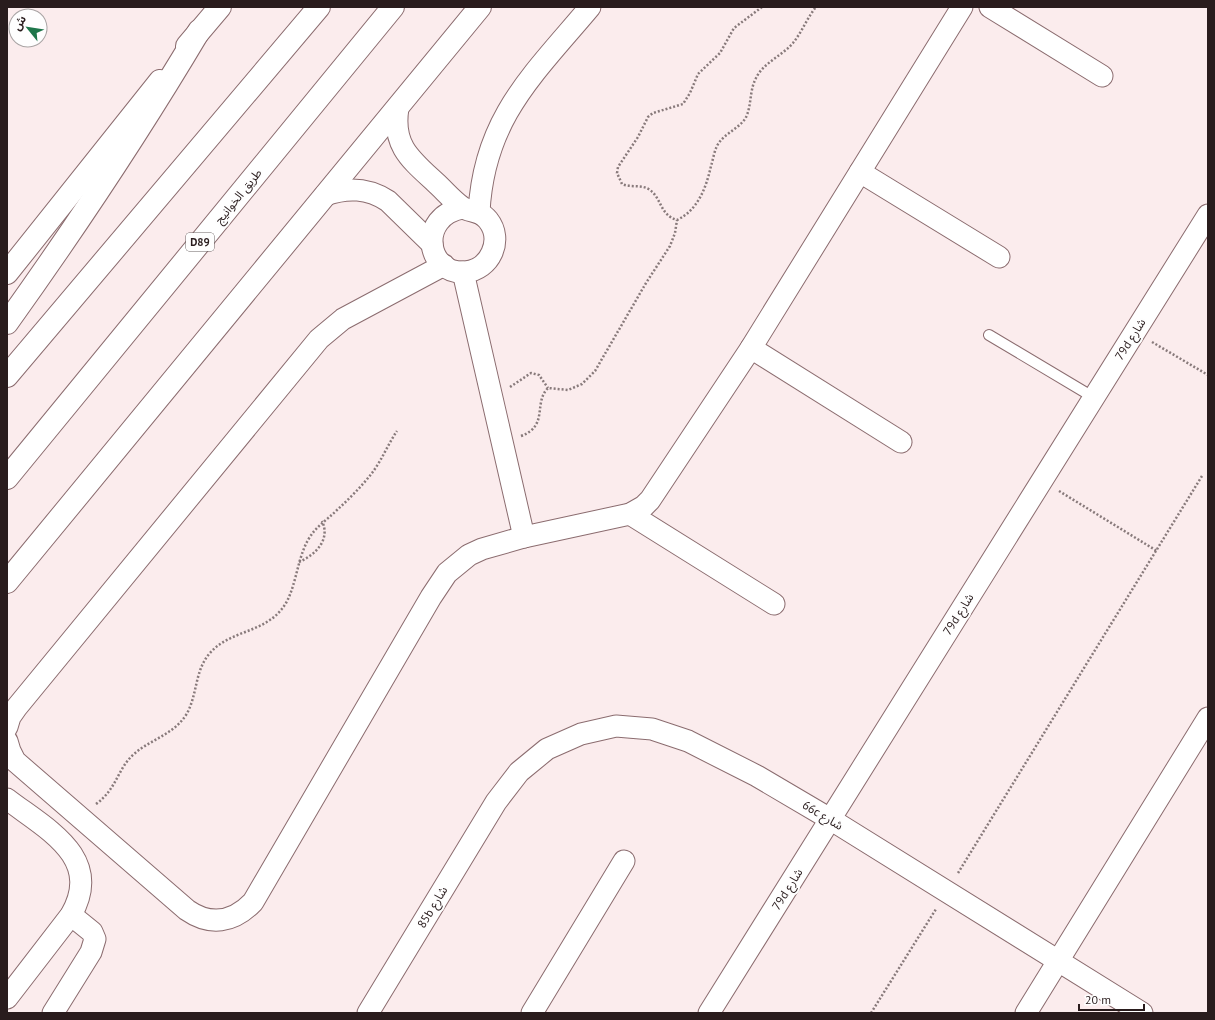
<svg xmlns="http://www.w3.org/2000/svg" width="1215" height="1020" font-family="'PT Sans','Noto Sans Arabic',sans-serif">
<style>
.lines{fill:none;stroke-linecap:round;stroke-linejoin:round}
.service-casing{stroke:#8b6c6f;stroke-width:12}
.minor-casing{stroke:#8b6c6f;stroke-width:23}
.tertiary-casing{stroke:#8b6c6f;stroke-width:24}
.trunk-casing{stroke:#8b6c6f;stroke-width:24}
.path{stroke:#887a7b;stroke-width:2.5;stroke-dasharray:2 2;stroke-linecap:butt}
.service{stroke:#fff;stroke-width:10}
.minor{stroke:#fff;stroke-width:21}
.tertiary{stroke:#fff;stroke-width:22}
.trunk{stroke:#fff;stroke-width:22}
.labels{text-anchor:middle;dominant-baseline:central;stroke-width:4;stroke-linejoin:round;paint-order:stroke}
.shield{fill:#fefefe;stroke:#696060;stroke-width:1}
.shield-label{font-size:11px;font-weight:bold;fill:#291c1d}
.street-label{font-size:12px;fill:#291c1d;stroke:#fefefe}
</style>
<rect width="100%" height="100%" fill="#fbeced"/>
<g class="lines">
<g class="service-casing">
<path id="service" d="M989,335L1093,397"/>
</g>
<g class="minor-casing">
<g id="minor">
<path d="M990,7L1102,76"/>
<path d="M398,108C392,145 410,159 435,182C444,190 452,200 462,207C470,213 479,209 488,220C504,240 490,270 465,272C426,275 417,216 463,208"/>
<path d="M860,172L999,257"/>
<path d="M325,195C348,187 368,188 388,201L432,244"/>
<path d="M479,212C484,118 533,75 590,7"/>
<path d="M463,272L524,537"/>
<path d="M751,348L901,442"/>
<path d="M630,514L774,604"/>
<path d="M7,727L10,717L17,707L319,339L343,319L444,265"/>
<path d="M7,741L10,751L15,761L187,910C210,926 233,923 253,902L431,597L447,573L469,555L482,549L524,537L630,514L644,506L650,500L751,348L962,7"/>
<path d="M7,799C46,829 104,857 71,915L7,998"/>
<path d="M53,1013L91,952L95,939L92,932L71,915"/>
<path d="M368,1013L496,802L519,772L547,749L581,734L616,726L652,729L688,741L757,776L830,819L1142,1013"/>
<path d="M532,1013L624,861"/>
<path d="M709,1013L1208,215"/>
<path d="M1026,1013L1208,718"/>
</g>
</g>
<g class="tertiary-casing">
<g id="tertiary">
<path d="M187,46L220,7"/>
<path d="M7,273L160,81"/>
<path d="M7,582L480,7"/>
</g>
</g>
<g class="trunk-casing">
<g id="trunk">
<path d="M7,323C75,228 139,132 199,31"/>
<path d="M7,376L319,7"/>
<path d="M7,478L393,7"/>
</g>
</g>
<g class="path">
<path d="M762,7L734,28L720,53L698,74L690,93L683,104L653,113L648,117L638,137L618,167L617,173L622,184C631,188 642,184 650,190C662,199 660,215 677,220C698,210 706,188 711,166C713,160 714,152 717,146C723,134 737,130 745,119C752,107 749,91 756,78C764,62 782,56 793,43C802,32 807,18 816,7"/>
<path d="M1152,342L1208,375"/>
<path d="M510,387L531,373L539,375L548,388"/>
<path d="M521,436C549,426 533,403 548,388L568,390L582,384L595,371L646,283L670,246L675,233L677,220"/>
<path d="M1059,491L1157,551"/>
<path d="M299,562C315,555 331,540 322,521"/>
<path d="M96,804C117,789 117,769 134,754C151,739 173,735 186,715C198,695 194,671 210,653C229,631 262,633 281,610C296,593 296,561 308,540C316,526 326,521 337,510C349,499 362,486 372,473C382,460 388,444 397,431"/>
<path d="M958,873L1202,476"/>
<path d="M871,1013L936,909"/>
</g>
<use href="#service" class="service"/>
<use href="#minor" class="minor"/>
<use href="#tertiary" class="tertiary"/>
<use href="#trunk" class="trunk"/>
</g>
<g class="labels">
<rect class="shield" x="186" y="233" width="28" height="18" rx="3"/>
<g class="shield-label">
<text x="200" y="242">D89</text>
</g>
<g class="street-label">
<text transform="translate(238 196) rotate(-51)">طريق الخوانيج</text>
<text transform="translate(1130 339) rotate(-58)">79d شارع</text>
<text transform="translate(958 614) rotate(-58)">79d شارع</text>
<text transform="translate(823 815) rotate(31)">66c شارع</text>
<text transform="translate(787 889) rotate(-58)">79d شارع</text>
<text transform="translate(432 907) rotate(-59)">85b شارع</text>
</g>
</g>
<rect width="1215" height="1020" fill="none" stroke="#291c1d" stroke-width="16"/>
<g transform="translate(28 28) rotate(300)"><circle r="19" fill="#fefefe" stroke="#a9a4a4"/>
<path d="M0-3L7 15L0 10L-7 15Z" fill="#1e764a"/>
<text y="-6" font-size="11" font-weight="bold" text-anchor="middle" fill="#291c1d">ش</text>
</g>
<path d="M1079 1004v6h65v-6" fill="none" stroke="#291c1d" stroke-width="2"/>
<text x="1085" y="1004" font-size="12" fill="#291c1d" stroke="#fefefe" stroke-width="3" paint-order="stroke">20 m</text>
</svg>
